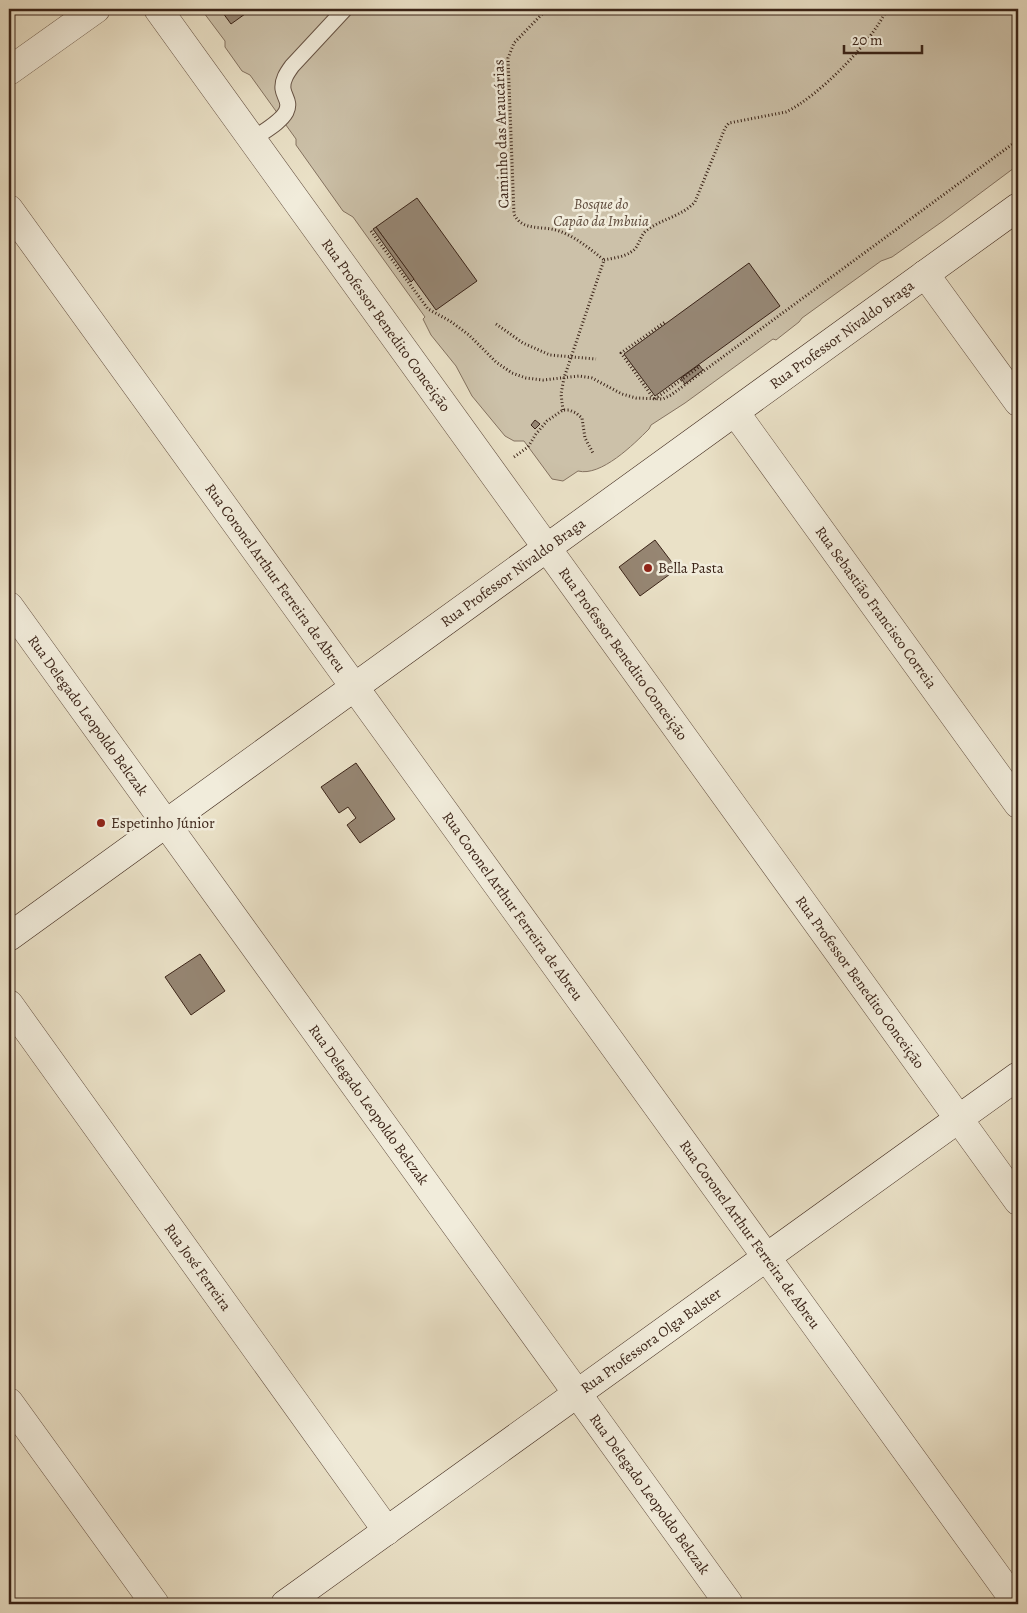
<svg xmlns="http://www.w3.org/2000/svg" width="1027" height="1613" font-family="Alegreya,serif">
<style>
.green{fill:#ccc1a9;stroke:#847260}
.building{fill:#968673;stroke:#3b2418}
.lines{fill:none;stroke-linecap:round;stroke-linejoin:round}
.service-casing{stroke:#675344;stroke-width:17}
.minor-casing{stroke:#675344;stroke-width:29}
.tertiary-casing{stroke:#675344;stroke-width:29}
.secondary-casing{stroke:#3b2418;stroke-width:29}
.path{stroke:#3b2418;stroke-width:3;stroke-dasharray:1 2.5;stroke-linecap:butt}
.service{stroke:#f1ecdb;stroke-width:15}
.minor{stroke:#f1ecdb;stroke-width:28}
.tertiary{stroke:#f1ecdb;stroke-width:28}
.secondary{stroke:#f1ecdb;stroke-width:28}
.poi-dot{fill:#8f2418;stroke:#f1ecdb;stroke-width:2}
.labels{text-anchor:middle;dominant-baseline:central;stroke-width:5;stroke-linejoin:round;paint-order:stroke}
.street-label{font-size:15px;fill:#3b2418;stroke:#f1ecdb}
.park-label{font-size:15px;font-style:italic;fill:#5f4b3c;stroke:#f1ecdb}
.poi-label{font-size:15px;fill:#3b2418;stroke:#f1ecdb;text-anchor:start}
</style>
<rect width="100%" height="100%" fill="#eae1c7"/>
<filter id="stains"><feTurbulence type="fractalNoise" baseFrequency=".004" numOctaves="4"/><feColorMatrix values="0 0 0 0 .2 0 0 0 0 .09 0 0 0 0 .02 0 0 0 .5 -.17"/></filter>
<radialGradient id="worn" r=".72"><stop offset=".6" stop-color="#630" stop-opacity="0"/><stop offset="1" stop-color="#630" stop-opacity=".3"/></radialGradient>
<path class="green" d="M201,9H1018V165L943,221L892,257L881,261L802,318L799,322L776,340L773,339L685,403L651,425L649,429C634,444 601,477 578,471L563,481L552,479L524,441H514L505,436L472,396L456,366L431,335L423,319L425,317L353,217L343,211L296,145V139L250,75L242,71L225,47V41Z"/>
<g class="building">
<path d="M220,9H252L231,24Z"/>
<path d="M417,198L477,281L436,310L376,227Z"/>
<path d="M376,227L414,279L411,282L373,229Z"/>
<path d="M749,263L780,306L655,396L624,354Z"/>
<path d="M699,365L703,370L685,384L681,378Z"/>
<path d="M535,420L540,424L535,429L531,425Z"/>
<path d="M655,540L677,569L640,596L619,567Z"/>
<path d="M356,763L395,819L360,843L347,825L356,818L348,807L339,813L321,787Z"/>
<path d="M200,954L225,991L191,1015L165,977Z"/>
</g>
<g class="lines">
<g class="service-casing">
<path id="service" d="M252,140C262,132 280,123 286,112C291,102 284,97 283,89C282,80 287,73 292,66L345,9"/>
</g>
<g class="minor-casing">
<g id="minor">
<path id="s1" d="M158,9L1018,1201"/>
<path d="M9,71L96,9"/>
<path id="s2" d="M9,209L1017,1604"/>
<path d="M925,274L1018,402"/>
<path id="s3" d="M735,412L1018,804"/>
<path id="s4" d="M9,1004L387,1531"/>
</g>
</g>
<g class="tertiary-casing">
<g id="tertiary">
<path id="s5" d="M9,606L729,1604"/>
<path d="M9,1402L155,1604"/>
</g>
</g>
<g class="secondary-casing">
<g id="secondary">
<path id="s6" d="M9,937L1018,207"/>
<path id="s7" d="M285,1604L1018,1076"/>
</g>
</g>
<g class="path">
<path d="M547,9L514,43L508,58L514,214C522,232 542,225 559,231C576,237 590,249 604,260"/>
<path d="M371,231L428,309L450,321L469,335L496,362L512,373L526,378L543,380L579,376L592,378L622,394L636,398L663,399L671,395L1018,140"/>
<path d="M604,260C613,258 624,257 631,252C640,247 639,236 647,230C662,219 682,216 695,202L725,128L729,123L786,112C819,96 872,42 887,9"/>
<path d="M496,324L523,343L550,355L596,359"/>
<path d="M654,399L621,353L665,322"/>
<path d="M655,399L699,367"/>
<path d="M563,410L561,394L564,378L604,260"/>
<path d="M514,457L528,447L536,434L547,421L563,410H569L576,413L582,418L585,438L593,453"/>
</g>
<use href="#service" class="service"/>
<use href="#minor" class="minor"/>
<use href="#tertiary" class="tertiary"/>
<use href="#secondary" class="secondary"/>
</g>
<g class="poi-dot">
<circle cx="648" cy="568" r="5"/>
<circle cx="101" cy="823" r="5"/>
</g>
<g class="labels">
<g class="street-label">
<text transform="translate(501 134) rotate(-92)">Caminho das Araucárias</text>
<text stroke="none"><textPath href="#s1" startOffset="390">Rua Professor Benedito Conceição</textPath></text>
<text stroke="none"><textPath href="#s6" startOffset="1028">Rua Professor Nivaldo Braga</textPath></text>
<text stroke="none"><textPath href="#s6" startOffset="622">Rua Professor Nivaldo Braga</textPath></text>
<text stroke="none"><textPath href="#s2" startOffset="455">Rua Coronel Arthur Ferreira de Abreu</textPath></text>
<text stroke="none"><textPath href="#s3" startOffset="241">Rua Sebastião Francisco Correia</textPath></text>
<text stroke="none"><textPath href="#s1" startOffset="795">Rua Professor Benedito Conceição</textPath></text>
<text stroke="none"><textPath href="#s5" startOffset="135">Rua Delegado Leopoldo Belczak</textPath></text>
<text stroke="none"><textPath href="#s2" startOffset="860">Rua Coronel Arthur Ferreira de Abreu</textPath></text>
<text stroke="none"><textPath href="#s1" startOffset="1200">Rua Professor Benedito Conceição</textPath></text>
<text stroke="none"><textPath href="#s5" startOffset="615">Rua Delegado Leopoldo Belczak</textPath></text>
<text stroke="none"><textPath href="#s2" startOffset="1265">Rua Coronel Arthur Ferreira de Abreu</textPath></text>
<text stroke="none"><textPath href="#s4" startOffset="324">Rua José Ferreira</textPath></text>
<text stroke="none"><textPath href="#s7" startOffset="451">Rua Professora Olga Balster</textPath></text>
<text stroke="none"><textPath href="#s5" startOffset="1095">Rua Delegado Leopoldo Belczak</textPath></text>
</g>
<g class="park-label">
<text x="601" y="204">Bosque do<tspan x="601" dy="17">Capão da Imbuia</tspan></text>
</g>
<g class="poi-label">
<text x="658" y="568">Bella Pasta</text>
<text x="111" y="823">Espetinho Júnior</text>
</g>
</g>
<rect width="1027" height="1613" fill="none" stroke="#eae1c7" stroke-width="30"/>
<rect x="10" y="10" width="1007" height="1593" fill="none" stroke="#3b2418" stroke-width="2.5"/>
<rect x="15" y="15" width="997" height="1583" fill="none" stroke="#3b2418"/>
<path d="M844 45v8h78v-8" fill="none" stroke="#3b2418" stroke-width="2.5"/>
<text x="852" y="45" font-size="15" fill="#3b2418" stroke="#f1ecdb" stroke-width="4" paint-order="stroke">20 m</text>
<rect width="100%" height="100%" filter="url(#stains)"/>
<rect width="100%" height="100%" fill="url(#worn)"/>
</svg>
